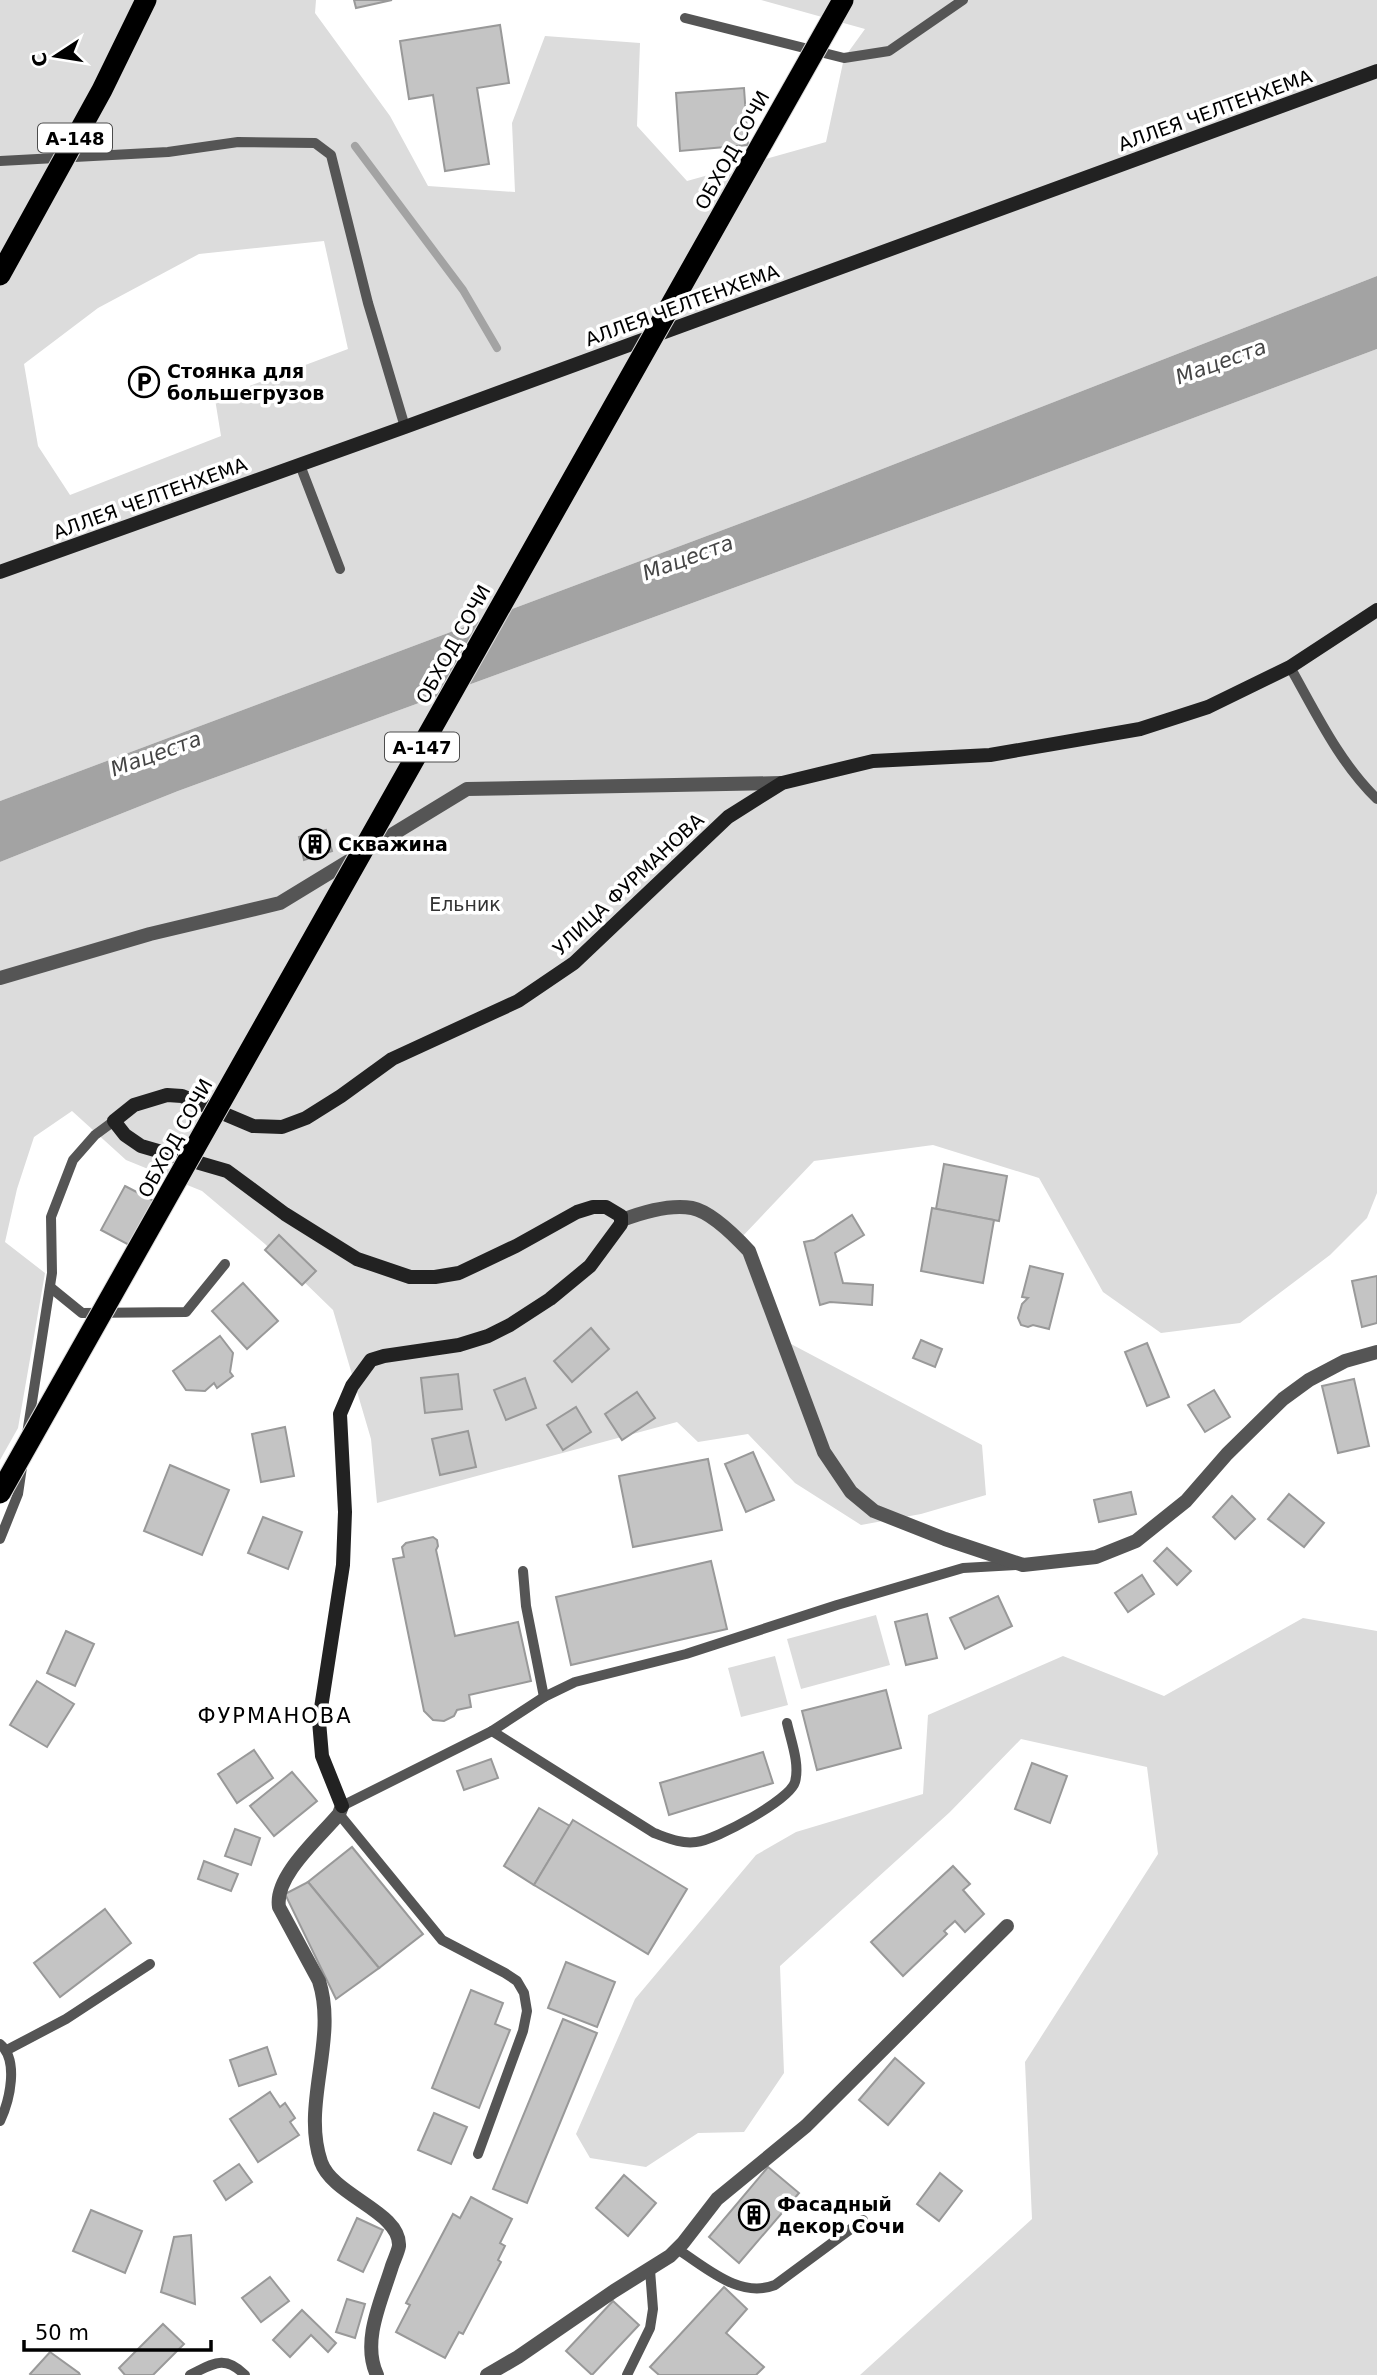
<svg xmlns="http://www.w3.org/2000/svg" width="1377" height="2375" font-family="'DejaVu Sans',sans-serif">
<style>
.green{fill:#dcdcdc;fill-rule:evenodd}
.water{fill:#a3a3a3}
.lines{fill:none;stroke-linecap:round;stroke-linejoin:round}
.stream{stroke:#a3a3a3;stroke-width:8}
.building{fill:#c4c4c4;stroke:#999;stroke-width:2}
.lane{stroke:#555;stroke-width:10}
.street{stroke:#555;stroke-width:14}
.secondary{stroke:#222;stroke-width:14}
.highway-bridge-casing{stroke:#dbdbdb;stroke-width:23;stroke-linecap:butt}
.highway-bridge{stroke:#000;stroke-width:21}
.labels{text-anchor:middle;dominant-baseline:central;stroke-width:7;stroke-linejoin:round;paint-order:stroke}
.shield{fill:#fff;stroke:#4c4c4c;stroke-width:2}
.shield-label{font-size:18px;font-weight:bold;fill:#000}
.street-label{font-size:19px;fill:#000;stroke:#fff}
.poi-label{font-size:19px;font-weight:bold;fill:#000;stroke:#fff;text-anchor:start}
.park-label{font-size:19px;fill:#333;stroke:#fff}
.water-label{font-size:21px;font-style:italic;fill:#444;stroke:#fff}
.neighbourhood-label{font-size:21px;letter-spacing:2px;fill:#000;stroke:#fff}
</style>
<rect width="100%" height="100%" fill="#fff"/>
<g class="green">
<path d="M0,0H316L315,13L390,116L428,186L515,192L512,123L545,36L640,43L637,126L687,181L826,142L844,58L865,29L761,0H1377V276L805,499L0,801ZM324,241L348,349L215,399L221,436L70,495L38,446L24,364L98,308L199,254Z"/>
<path d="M1377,349V1193L1367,1218L1330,1255L1240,1323L1161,1333L1103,1292L1039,1178L933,1145L814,1161L739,1240L774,1335L982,1445L986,1495L921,1514L861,1525L795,1483L748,1434L698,1442L677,1422L377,1503L371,1439L333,1310L265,1244L202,1191L126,1160L72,1111L34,1137L17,1189L5,1242L45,1273L18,1428L0,1460V862L178,791L996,492Z"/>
<path d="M876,1615L890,1665L801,1689L787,1639Z"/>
<path d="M1303,1618L1377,1631V2375H860L1032,2219L1025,2062L1158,1854L1147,1767L1021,1739L950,1812L780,1966L784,2073L744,2132L698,2133L646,2167L590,2158L576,2134L635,1999L756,1855L796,1832L923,1794L928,1715L1063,1656L1164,1696Z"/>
<path d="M775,1656L788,1705L741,1717L728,1668Z"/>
</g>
<path class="water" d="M1377,276V349L996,492L178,791L0,862V801L805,499Z"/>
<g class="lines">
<path class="stream" d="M355,146L463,290L497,348"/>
</g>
<g class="building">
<path d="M354,0H392L356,8Z"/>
<path d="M500,25L509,83L477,88L489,164L445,171L433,95L409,99L400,41Z"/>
<path d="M744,88L748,145L680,151L676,93Z"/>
<path d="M326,830L332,851L304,860L299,837Z"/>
<path d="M944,1164L1007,1176L999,1221L936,1209Z"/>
<path d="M125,1186L154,1201L129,1245L101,1230Z"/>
<path d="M932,1208L994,1220L983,1283L921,1271Z"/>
<path d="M852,1215L864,1235L835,1253L843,1283L873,1285L872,1305L830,1302L820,1305L804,1242L814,1240Z"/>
<path d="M279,1235L316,1271L302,1285L265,1250Z"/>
<path d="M1030,1266L1063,1274L1049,1329L1033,1325L1028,1327L1021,1325L1018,1318L1022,1304L1028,1298L1022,1297Z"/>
<path d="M1377,1276V1323L1362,1327L1352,1281Z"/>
<path d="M243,1283L278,1321L247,1349L212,1311Z"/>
<path d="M591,1328L609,1349L572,1382L554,1361Z"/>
<path d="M220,1336L233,1353L230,1372L233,1376L217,1388L214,1383L205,1391L186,1390L173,1371Z"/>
<path d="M921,1340L942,1349L935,1367L913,1358Z"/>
<path d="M1147,1343L1169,1397L1147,1406L1125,1352Z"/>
<path d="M458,1374L462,1409L425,1413L421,1378Z"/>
<path d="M525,1378L536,1408L506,1420L494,1390Z"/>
<path d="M1354,1379L1369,1446L1338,1453L1322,1386Z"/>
<path d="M1214,1390L1230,1417L1205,1432L1188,1405Z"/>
<path d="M637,1392L655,1418L622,1440L605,1414Z"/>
<path d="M576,1407L591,1432L563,1450L547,1425Z"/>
<path d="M285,1427L294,1476L261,1482L252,1434Z"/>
<path d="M468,1431L476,1467L440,1475L432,1439Z"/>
<path d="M753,1452L774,1500L746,1512L725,1464Z"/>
<path d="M708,1459L722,1530L633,1547L619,1476Z"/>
<path d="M170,1465L229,1490L202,1555L144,1531Z"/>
<path d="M1131,1492L1136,1514L1099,1522L1094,1500Z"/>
<path d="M1289,1494L1324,1523L1304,1547L1268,1519Z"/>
<path d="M1232,1496L1255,1519L1235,1539L1213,1517Z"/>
<path d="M263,1517L302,1532L288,1569L248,1553Z"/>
<path d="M433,1537L437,1540L438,1546L436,1550L455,1636L518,1622L531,1681L469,1695L471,1707L457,1710L454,1716L444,1721L433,1720L424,1711L393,1559L404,1557L402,1547L406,1543Z"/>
<path d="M1167,1548L1191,1571L1177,1585L1154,1561Z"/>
<path d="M711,1561L727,1629L571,1665L556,1597Z"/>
<path d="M1142,1575L1154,1594L1128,1612L1115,1593Z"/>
<path d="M998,1596L1012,1626L965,1649L950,1618Z"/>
<path d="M927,1614L937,1658L906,1665L895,1622Z"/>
<path d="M66,1631L94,1644L75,1686L47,1673Z"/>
<path d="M37,1681L74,1704L47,1747L10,1725Z"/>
<path d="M886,1690L901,1748L817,1770L802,1711Z"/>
<path d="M254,1750L273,1778L237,1803L218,1774Z"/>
<path d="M763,1752L773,1783L669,1815L660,1783Z"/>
<path d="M491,1759L498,1778L464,1790L457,1771Z"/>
<path d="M1032,1763L1067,1776L1050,1823L1015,1809Z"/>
<path d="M292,1772L317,1801L274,1836L250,1806Z"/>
<path d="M539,1808L570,1826L534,1885L504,1866Z"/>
<path d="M573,1820L687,1889L648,1954L534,1885Z"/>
<path d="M235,1829L260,1838L251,1865L225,1856Z"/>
<path d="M352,1847L423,1934L379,1968L308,1882Z"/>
<path d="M204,1861L238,1874L231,1891L198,1879Z"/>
<path d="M953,1866L970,1884L963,1890L984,1914L965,1932L955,1921L944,1931L947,1934L903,1976L871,1942Z"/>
<path d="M308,1882L379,1968L336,1999L285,1894Z"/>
<path d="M105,1909L131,1943L60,1997L34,1963Z"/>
<path d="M566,1962L615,1982L597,2027L548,2008Z"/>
<path d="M471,1990L503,2003L495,2024L510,2030L479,2108L432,2088Z"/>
<path d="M563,2019L597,2033L527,2203L493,2189Z"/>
<path d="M267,2047L276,2074L239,2086L230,2060Z"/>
<path d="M895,2058L924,2083L888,2125L859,2100Z"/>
<path d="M270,2092L280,2107L285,2103L295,2118L290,2122L299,2135L258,2162L230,2119Z"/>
<path d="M434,2113L467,2127L451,2164L418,2150Z"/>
<path d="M239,2164L252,2182L226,2200L214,2181Z"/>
<path d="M768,2167L799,2193L739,2263L709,2237Z"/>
<path d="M940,2173L962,2191L939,2221L917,2204Z"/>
<path d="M624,2175L656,2203L628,2236L596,2208Z"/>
<path d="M471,2197L512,2219L500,2243L505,2246L498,2260L501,2262L463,2334L459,2332L445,2358L396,2332L410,2305L406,2303L453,2214L460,2218Z"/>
<path d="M91,2210L142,2231L125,2273L73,2251Z"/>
<path d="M357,2218L383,2230L363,2272L338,2260Z"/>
<path d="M191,2235L195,2304L161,2292L174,2237Z"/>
<path d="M270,2277L289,2301L261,2322L242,2298Z"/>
<path d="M724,2287L747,2309L726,2333L764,2367L756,2375H659L650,2367Z"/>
<path d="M347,2299L365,2304L355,2338L336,2332Z"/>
<path d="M613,2301L639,2325L592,2375L566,2351Z"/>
<path d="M302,2310L336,2343L328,2352L311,2335L290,2357L273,2340Z"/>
<path d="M163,2324L184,2344L153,2375H125L119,2368Z"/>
<path d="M50,2352L79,2373L80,2375H31L30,2374Z"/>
</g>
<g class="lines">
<g class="lane">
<path d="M685,18L844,58L889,51L963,0"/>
<path d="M0,161L168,152L238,142L315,143L331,155L368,303L405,427"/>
<path d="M300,465L340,569"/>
<path d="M1290,667C1316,713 1339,762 1377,799"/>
<path d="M50,1287L82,1313L186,1312L225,1264"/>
<path d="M27,1434L52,1273L51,1217L73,1160L95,1135L114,1121"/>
<path d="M0,1539L18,1494L22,1467"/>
<path d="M523,1571L526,1606L544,1697"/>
<path d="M492,1731L654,1833C668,1838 681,1844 696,1842C716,1840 790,1800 795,1782C800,1764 791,1741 787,1723"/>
<path d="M342,1806L492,1731L544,1697L575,1682L686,1654L837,1605L963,1568L1016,1565"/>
<path d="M339,1814L442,1940L505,1973L517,1981L524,1993L527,2011L523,2031L478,2154"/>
<path d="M0,2044C19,2060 10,2100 0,2121"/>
<path d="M7,2050L66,2019L150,1964"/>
<path d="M677,2249C706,2267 739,2299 775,2285L863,2220"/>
<path d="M190,2375C213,2364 224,2354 245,2375"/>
<path d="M627,2375L650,2328L653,2309L650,2270"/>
</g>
<g class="street">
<path d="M0,978L150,934L280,903L467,789L782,783"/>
<path d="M622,1220C643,1212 670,1204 692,1208C712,1212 736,1237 749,1251L824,1452L851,1492L874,1511L945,1539L1023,1565L1096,1557L1136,1541L1186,1501L1227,1454L1283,1399L1309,1380L1345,1361L1377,1352"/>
<path d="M342,1806L339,1814C320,1837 274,1876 279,1907L319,1981C338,2040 301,2104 321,2162C333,2196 401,2212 399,2246C398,2252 394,2260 392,2266C382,2299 361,2341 377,2375"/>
<path d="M487,2375L518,2357L614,2291L670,2256L683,2243L717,2199L806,2126L1007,1926"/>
</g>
<g class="secondary">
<path d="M0,572L405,427L1377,71"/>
<path d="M342,1806L322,1756L319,1721L343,1565L345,1512L340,1414L352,1386L371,1360L384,1356L459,1345L488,1336L510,1325L550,1299L590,1266L621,1224V1216L606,1207H593L577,1212L516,1246L459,1273L435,1277H410L357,1259L285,1214L227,1171L141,1146L125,1135L114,1121L134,1105L167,1095L182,1096L253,1126L282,1127L306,1118L341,1096L392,1059L518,1001L574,963L728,817L782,783L873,761L990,755L1140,729L1208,707L1290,667L1377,610"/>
</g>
<g class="highway-bridge-casing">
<g id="highway-bridge">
<path d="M0,275L102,90L146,0"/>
<path d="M0,1493L843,0"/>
</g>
</g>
<use href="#highway-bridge" class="highway-bridge"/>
</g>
<defs>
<g id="parking-ring" transform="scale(1.575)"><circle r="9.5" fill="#fff" stroke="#000" stroke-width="1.5"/><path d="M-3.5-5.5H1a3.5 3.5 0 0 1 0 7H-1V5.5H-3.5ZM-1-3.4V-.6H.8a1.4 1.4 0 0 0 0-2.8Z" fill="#000"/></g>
<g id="building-ring" transform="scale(1.575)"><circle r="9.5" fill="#fff" stroke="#000" stroke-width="1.5"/><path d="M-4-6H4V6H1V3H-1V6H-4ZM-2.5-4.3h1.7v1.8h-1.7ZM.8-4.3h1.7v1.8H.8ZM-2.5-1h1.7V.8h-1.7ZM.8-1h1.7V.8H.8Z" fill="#000"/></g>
</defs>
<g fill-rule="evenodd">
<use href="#parking-ring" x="144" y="382"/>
<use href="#building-ring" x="315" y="844"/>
<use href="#building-ring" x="754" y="2215"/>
</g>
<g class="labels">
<g class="shield">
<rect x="38" y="123.5" width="74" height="29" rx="5"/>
<rect x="385" y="732.5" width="74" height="29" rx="5"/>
</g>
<g class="shield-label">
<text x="75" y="138">А-148</text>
<text x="422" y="747">А-147</text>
</g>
<g class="street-label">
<text transform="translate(1215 110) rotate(-20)">АЛЛЕЯ ЧЕЛТЕНХЕМА</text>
<text transform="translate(732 150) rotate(-61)">ОБХОД СОЧИ</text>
<text transform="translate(682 305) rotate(-20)">АЛЛЕЯ ЧЕЛТЕНХЕМА</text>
<text transform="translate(150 498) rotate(-20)">АЛЛЕЯ ЧЕЛТЕНХЕМА</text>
<text transform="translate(453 644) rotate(-61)">ОБХОД СОЧИ</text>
<text transform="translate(628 884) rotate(-43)">УЛИЦА ФУРМАНОВА</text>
<text transform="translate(175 1138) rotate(-61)">ОБХОД СОЧИ</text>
</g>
<g class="poi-label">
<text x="167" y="371">Стоянка для<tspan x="167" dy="22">большегрузов</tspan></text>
<text x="338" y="844">Скважина</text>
<text x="777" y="2204">Фасадный<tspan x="777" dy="22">декор Сочи</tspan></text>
</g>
<g class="park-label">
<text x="465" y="904">Ельник</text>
</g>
<g class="water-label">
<text transform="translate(1221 362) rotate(-20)">Мацеста</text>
<text transform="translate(688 558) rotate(-20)">Мацеста</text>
<text transform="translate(156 754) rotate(-20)">Мацеста</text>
</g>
<g class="neighbourhood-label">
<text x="275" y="1716">ФУРМАНОВА</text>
</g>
</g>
<g transform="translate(56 56) rotate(258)" stroke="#ffffff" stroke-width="5" paint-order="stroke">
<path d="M0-5L12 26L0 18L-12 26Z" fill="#000000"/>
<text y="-10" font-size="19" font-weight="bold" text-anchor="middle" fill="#000000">С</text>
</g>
<path d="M24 2340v10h187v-10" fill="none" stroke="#000000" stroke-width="3.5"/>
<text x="35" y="2340" font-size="21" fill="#000000" stroke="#ffffff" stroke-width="5" paint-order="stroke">50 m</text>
</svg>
